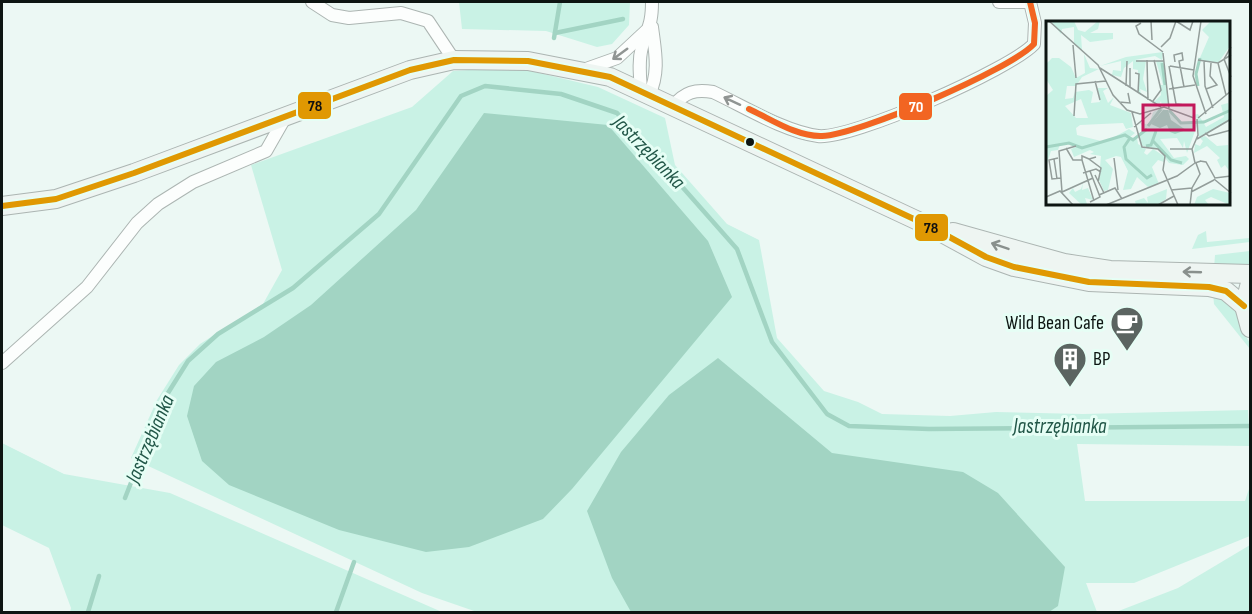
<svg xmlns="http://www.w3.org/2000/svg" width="1252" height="614" font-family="'Sofia Sans Condensed',sans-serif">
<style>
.green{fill:#c9f2e5}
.water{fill:#a2d4c3}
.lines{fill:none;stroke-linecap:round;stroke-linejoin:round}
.stream{stroke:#a2d4c3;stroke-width:4.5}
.minor-casing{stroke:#acb5b2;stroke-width:14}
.secondary-casing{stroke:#acb5b2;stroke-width:20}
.minor{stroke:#fcfefd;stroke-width:12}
.secondary{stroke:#eef5f2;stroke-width:18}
.bus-1-casing{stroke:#e6fef5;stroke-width:10}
.bus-2-casing{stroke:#e6fef5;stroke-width:10}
.bus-1{stroke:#f26522;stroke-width:6}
.bus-2{stroke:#e09802;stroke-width:6}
.oneway{stroke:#909593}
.oneway2{stroke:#89908d}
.bus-dot{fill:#0d1512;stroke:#e6fef5;stroke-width:2}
.labels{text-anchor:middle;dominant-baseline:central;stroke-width:6;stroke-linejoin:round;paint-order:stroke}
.poi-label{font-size:20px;fill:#0d1512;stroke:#e6fef5;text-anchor:end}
.water-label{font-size:21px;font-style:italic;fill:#225748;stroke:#e6fef5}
.inset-river{fill:none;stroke:#a2d4c3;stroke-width:3}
.inset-road{fill:none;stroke:#939d9a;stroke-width:1.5}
.view{fill:#c2185b;fill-opacity:0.15;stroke:#c2185b;stroke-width:3}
.inset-edge{fill:none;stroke:#0d1512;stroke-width:3}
.line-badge{stroke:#e6fef5;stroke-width:2}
.badge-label{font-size:16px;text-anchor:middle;font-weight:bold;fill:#fff}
.pale-badge-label{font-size:16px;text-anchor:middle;font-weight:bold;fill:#111}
</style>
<rect width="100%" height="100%" fill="#ecf8f4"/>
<g class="green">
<path d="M459,2H630L629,25L612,44L597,47L546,31L462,29Z"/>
<path d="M514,67L598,87L665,118L675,165L727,224L759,240L777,338L824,391L858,402L882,414L950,416L996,412L1083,414L1248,410L1250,446L1077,444L1085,501H1245L1250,486V536L1134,583H1086L1097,612H477L422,593L131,458L157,400L179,365L200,344L263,304L282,270L251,165L412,107L453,71Z"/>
<path d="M1206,231L1207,242L1250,238V242L1192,249L1198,235Z"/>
<path d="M1250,251V270L1214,268L1215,255Z"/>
<path d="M1213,293L1234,304L1241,329L1250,343V349L1214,304Z"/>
<path d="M2,443L64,474L170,493L442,612H70L71,608L49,548L2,525Z"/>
<path d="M1250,545V612H1116L1178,588Z"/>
</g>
<g class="water">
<path d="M484,113L608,125L708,241L732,297L572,489L543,519L469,547L426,552L339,530L229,485L202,461L187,416L194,386L216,362L264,337L311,305L416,210Z"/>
<path d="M718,358L832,453L963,472L998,493L1065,567L1058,606L1049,612H631L612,578L587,511L621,452L669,395Z"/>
</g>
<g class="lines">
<g class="stream">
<path d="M555,33L623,19"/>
<path d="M554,38L560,2"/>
<path d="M125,498L163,401L188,361L218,334L293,288L379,214L461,96L485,86L561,94L617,113L737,249L772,342L827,414L849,426L929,429L1250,426"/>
<path d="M88,612L99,576"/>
<path d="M336,612L354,562"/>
</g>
<g class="minor-casing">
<g id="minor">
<path d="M312,2L332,15L349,18L401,13L428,21L454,60"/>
<path d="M999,2H1030"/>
<path d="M586,69L617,58L646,31"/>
<path d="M641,90C640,76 638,61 642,47C648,27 652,24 652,2"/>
<path d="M649,95C660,72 655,51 652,27"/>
<path d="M673,106C685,92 695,89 713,92C743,106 785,132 818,136C851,140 1011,69 1034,44L1035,23L1030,2"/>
<path d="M2,363L87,287L137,223L158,204L193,182L266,151L286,116"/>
</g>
</g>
<g class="secondary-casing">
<g id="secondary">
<path d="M2,206L56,199L134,173L410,70L454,60L528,61L610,77L931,227L986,257L1014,267L1089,282L1209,287L1226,291L1244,306"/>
<path d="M953,232L1064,263L1110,270L1250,274"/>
<path d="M1250,283L1244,306L1250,328"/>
</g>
</g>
<use href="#minor" class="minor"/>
<use href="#secondary" class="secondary"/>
<g class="bus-1-casing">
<path id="bus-1" d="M749,109C771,119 797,137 822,136C858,135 1010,70 1034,44L1035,23L1030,2"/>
</g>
<g class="bus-2-casing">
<path id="bus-2" d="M2,206L56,199L134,173L410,70L454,60L528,61L610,77L931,227L986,257L1014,267L1089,282L1209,287L1226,291L1244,306"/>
</g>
<use href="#bus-1" class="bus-1"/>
<use href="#bus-2" class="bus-2"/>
</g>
<defs><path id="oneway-shaft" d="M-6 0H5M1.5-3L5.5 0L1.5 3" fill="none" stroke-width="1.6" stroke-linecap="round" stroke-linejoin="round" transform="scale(1.5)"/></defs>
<g class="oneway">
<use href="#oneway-shaft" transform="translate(620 54) rotate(144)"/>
<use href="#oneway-shaft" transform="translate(732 101) rotate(-155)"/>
</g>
<g class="oneway2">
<use href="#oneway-shaft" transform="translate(1000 246) rotate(-161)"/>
<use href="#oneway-shaft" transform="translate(1192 272) rotate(-178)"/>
</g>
<defs>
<g id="cafe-pin" transform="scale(1.725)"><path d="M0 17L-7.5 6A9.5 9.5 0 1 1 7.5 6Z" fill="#5b6461" stroke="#e6fef5"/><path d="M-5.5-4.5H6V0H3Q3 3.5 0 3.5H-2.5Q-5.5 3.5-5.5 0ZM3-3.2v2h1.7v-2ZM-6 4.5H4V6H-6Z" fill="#fff"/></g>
<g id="building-pin" transform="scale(1.725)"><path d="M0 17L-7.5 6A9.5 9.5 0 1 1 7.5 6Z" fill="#5b6461" stroke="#e6fef5"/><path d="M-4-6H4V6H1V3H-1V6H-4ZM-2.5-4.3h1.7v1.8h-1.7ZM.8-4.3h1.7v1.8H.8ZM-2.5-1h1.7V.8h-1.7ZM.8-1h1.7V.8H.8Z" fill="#fff"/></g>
</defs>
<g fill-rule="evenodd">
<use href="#cafe-pin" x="1127" y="323"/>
<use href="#building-pin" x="1070" y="359"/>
</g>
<circle class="bus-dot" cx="750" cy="142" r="5"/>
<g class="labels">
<g class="poi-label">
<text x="1104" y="323">Wild Bean Cafe</text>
<text x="1093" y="359" text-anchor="start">BP</text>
</g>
<g class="water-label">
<text transform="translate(649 152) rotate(46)">Jastrzębianka</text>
<text x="1060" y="426">Jastrzębianka</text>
<text transform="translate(150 439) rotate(-67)">Jastrzębianka</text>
</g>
</g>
<g transform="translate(1046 21)">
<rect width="184" height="184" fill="#ecf8f4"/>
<path d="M5,0H28L32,9L39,11L52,0H54L52,8L44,12H67V18L44,21L35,14L36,29L28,23V6L16,8L15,13ZM165,0H184V25L172,42L153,39L163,16L156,9ZM117,31L116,39L109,35L89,39L100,40L97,58L101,71L94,68L95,74L92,72V49L87,48V40L78,47L75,56L66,54L67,49L75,50V40L54,45L80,36ZM38,33L44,47L53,48L36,56L30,65H21L19,78L27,77L29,71L43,69L47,71L45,82L54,81L51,67H62L57,70L62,82L68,76L64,84L85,92L87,106L80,108L77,102L34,104L30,107L31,114L59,121L83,108L89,112L84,116L91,117L92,123L100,128L98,132L101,134L107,128L118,135V141L112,139L106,146L113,163L102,166L91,156L85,168L77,169L82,150L75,136L70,135L59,139L67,148L62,169L58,170L53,159L55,135L44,133L48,131L44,129L28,136L25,128L30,126L23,122L14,123L12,129L5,130L0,145V75L7,69L0,58V43L6,37H13L25,46L30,57L39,52ZM35,78L42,97H30L19,85ZM110,40H117L123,85H116L115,80L113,84L107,82L115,74L114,64H117ZM182,76L184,100L153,116L152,102L141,132L138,120L137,127L131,117L114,118L128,137L140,135L143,138L137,144L123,142L112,128L96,125L92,116L100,109L93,101L103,104L107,91L115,87L125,91L131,100L149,103L152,95L149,100L146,94L152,93L160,106L178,96L175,84L182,82ZM159,115L171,125L182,124L184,151L179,144L175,147L171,139L174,137L161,125L148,132L149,123L154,125L157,120L154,117ZM37,162L36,169L42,167L47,179L39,177L41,183L36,184L23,172L27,167L29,171L35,168ZM121,168L120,178L113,183L90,184L89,180L98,177L102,182L101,176ZM167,168L184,172V184L165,176L159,179L163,184H148L151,176Z" fill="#c9f2e5" fill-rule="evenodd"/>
<path d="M117,89H122L125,99L140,109L129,113L124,111L121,104L114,107L105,103Z" fill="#a2d4c3"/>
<path class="inset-river" d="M116,42L119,64M152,65L150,53L154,37M123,89L135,102L158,101L185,89M102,105L115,88M84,117L78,126L80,138L101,157L106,154M107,120L125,139L136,142M100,125L105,124L110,110M0,126L23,122L36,127L79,114L87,119L101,108"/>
<path class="inset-road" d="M3,0L52,44L67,74L81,89L94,93L118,86L148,97M105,0L106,19M130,0L144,9L147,0M155,0L147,55L160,93M95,2L90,5L93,13L117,31M27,24L30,57M115,26L124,17L130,0M185,26L178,38L185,56M117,32L123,87M101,39L102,79M152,39L172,42L185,34M90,40H118M158,40L159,65L167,87M129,41L128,34L136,32L137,39L133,40L138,66M172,42L180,74M123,45L130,83L139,84M124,45L148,49M54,47L115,86M89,52L93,53L92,72M49,60L54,79M80,65L81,40M84,67V47M123,68L149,64M160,68L171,64L164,55L165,42M107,80L115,69L108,39M73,81L84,82L82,72M86,91L96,126L112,128L119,135L117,149L132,184M28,95L30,63L60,60M152,97L185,70M151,98L152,114L146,128L149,142L155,140M88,106L105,92M159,112L163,115L185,109M151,118L185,98M30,125L13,130L16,171L47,157M20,127L27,139H36V135L43,138M124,128H146M50,136L43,138L55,147L52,161M12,137L3,139L6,158L15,157M68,137L72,169M8,138L11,158M36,139L48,180M154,140L160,141L169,157L185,155M44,150L54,176L44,181M37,152L50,148L55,151M49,154L58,172M168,158L185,172M125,169L146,167M145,171L168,159M53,174L69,167L76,178M0,176L14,170L27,184M60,184L131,155L149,142M112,184L128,175M144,184L146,167L154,153L150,142"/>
<path class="view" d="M97,84H148V109H97Z"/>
<rect width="184" height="184" class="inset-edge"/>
</g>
<g class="line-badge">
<rect x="297" y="91" width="35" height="29" rx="6" fill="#e09802"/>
<rect x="898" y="92" width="35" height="29" rx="6" fill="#f26522"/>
<rect x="914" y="213" width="35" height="29" rx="6" fill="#e09802"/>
</g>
<g class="badge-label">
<text x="916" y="112">70</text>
</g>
<g class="pale-badge-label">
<text x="315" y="111">78</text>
<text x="931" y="233">78</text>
</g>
<rect width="1252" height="614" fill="none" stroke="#0d1512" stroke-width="6"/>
</svg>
